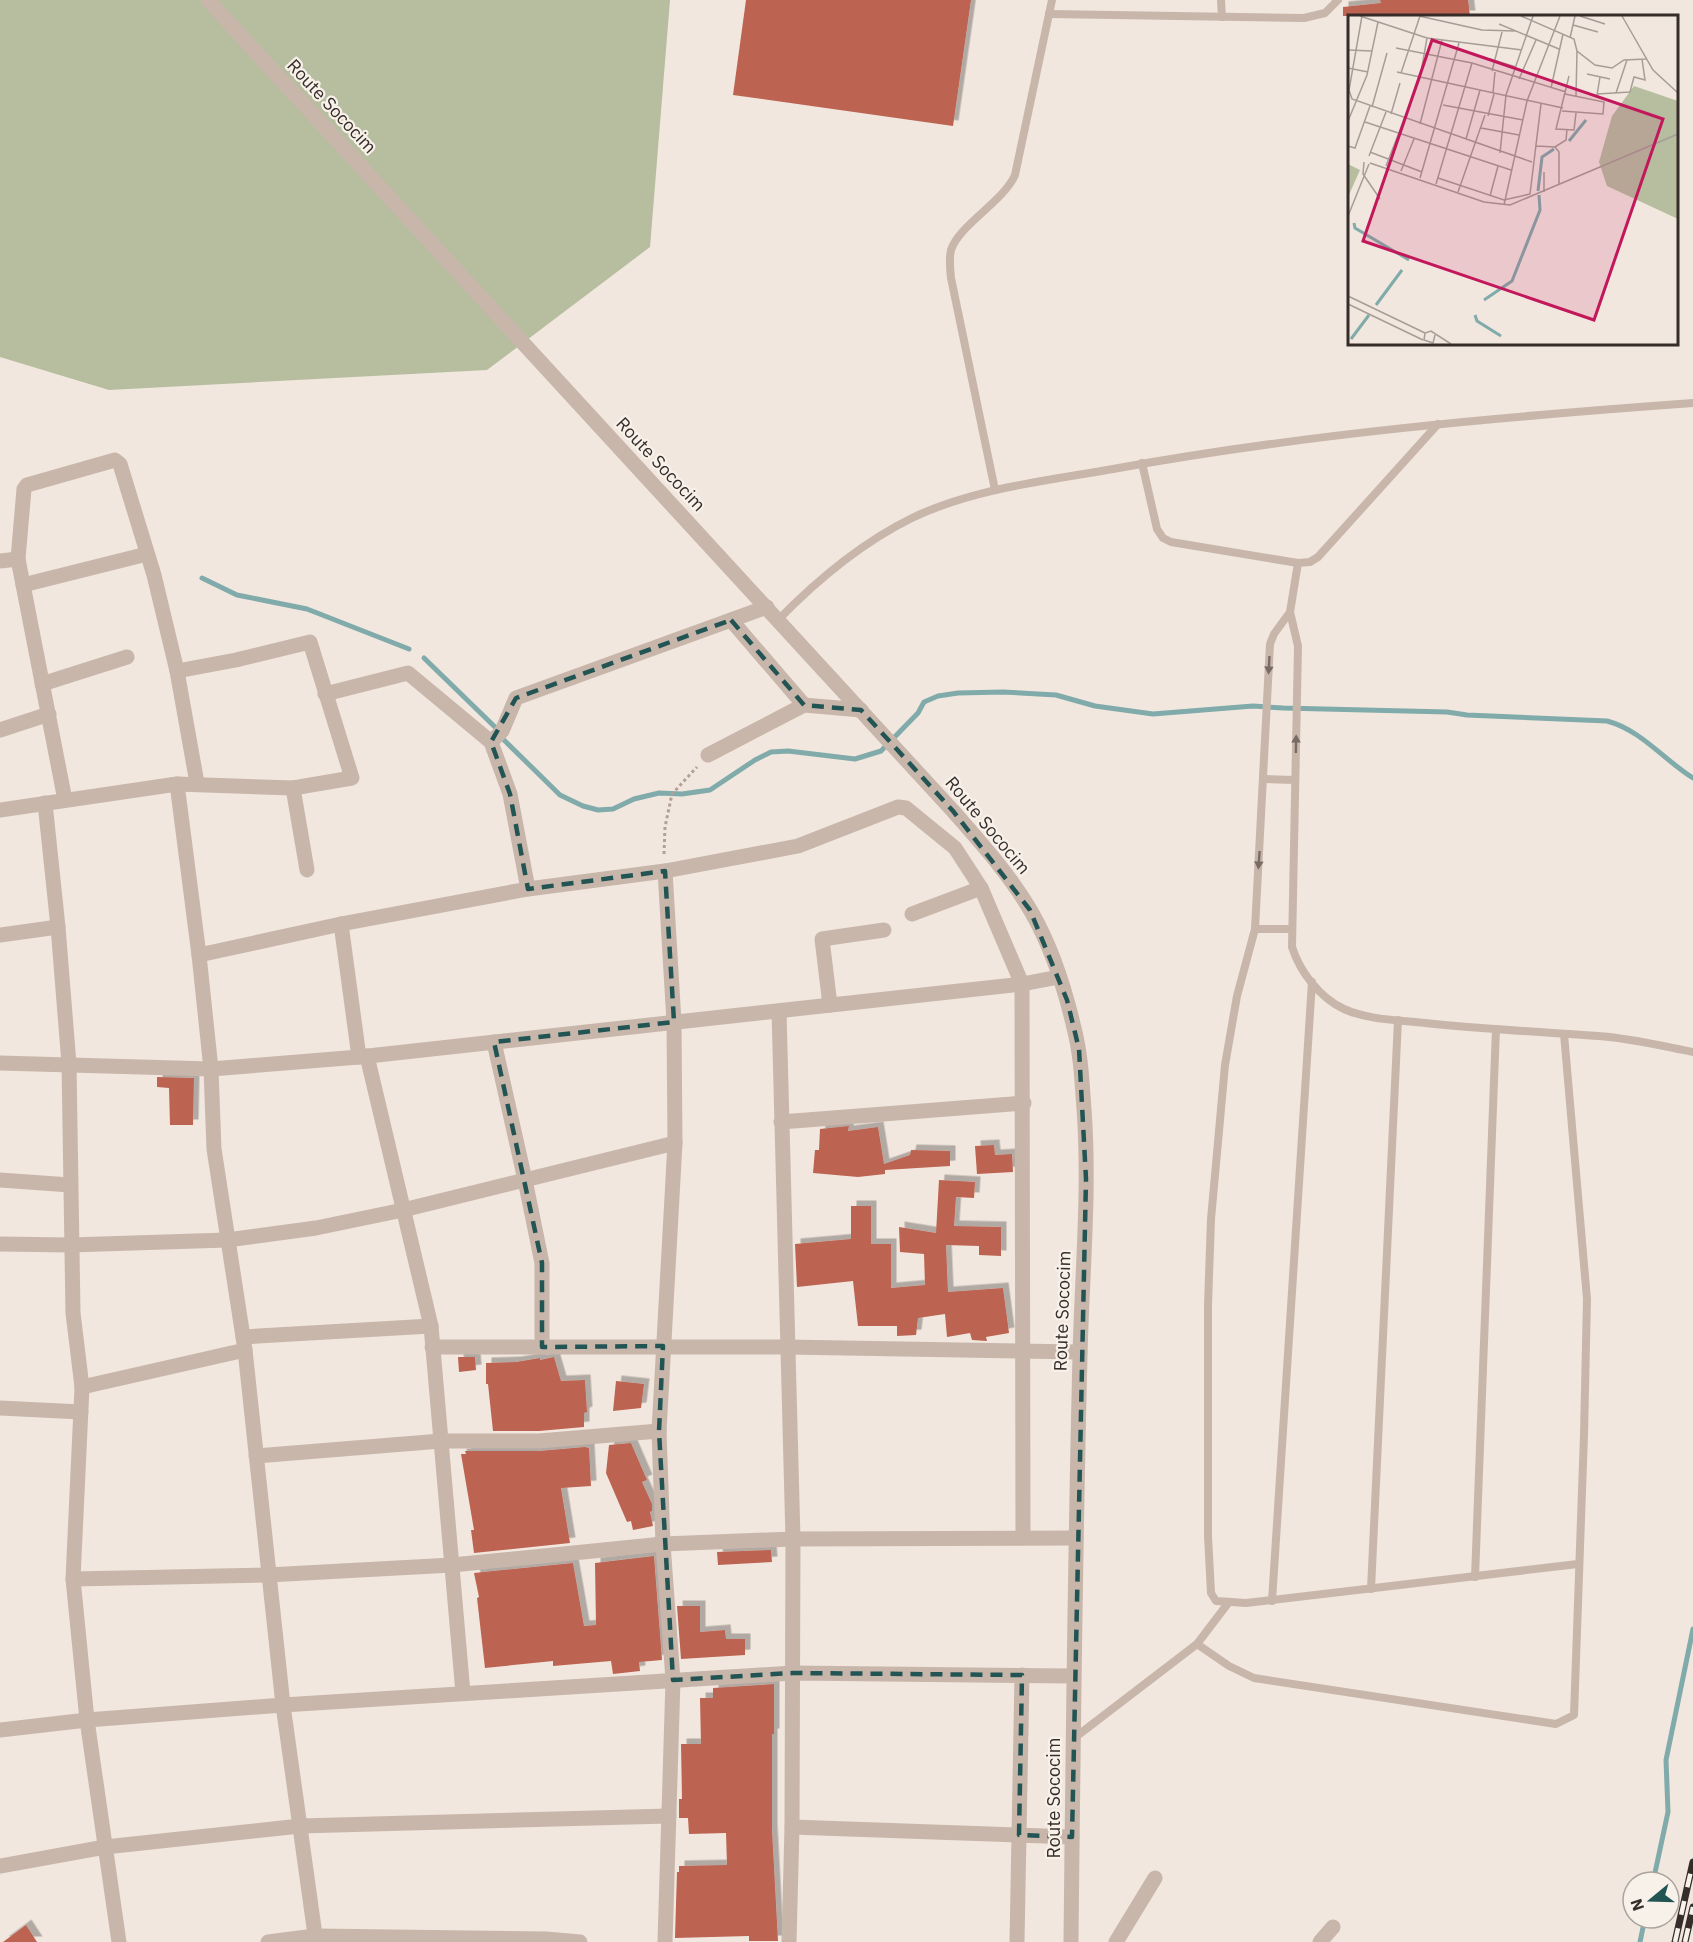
<svg xmlns="http://www.w3.org/2000/svg" width="1693" height="1942" font-family="'IBM Plex Sans',sans-serif">
<style>
.green{fill:#b6be9f}
.lines{fill:none;stroke-linecap:round;stroke-linejoin:round}
.stream{stroke:#80abaa;stroke-width:5}
.building{fill:#bc6351;filter:url(#shadow)}
.path{stroke:#b3a095;stroke-width:3;stroke-dasharray:3 3;stroke-linecap:butt}
.service{stroke:#c8b6ab;stroke-width:8}
.minor{stroke:#c8b6ab;stroke-width:15}
.tertiary{stroke:#c8b6ab;stroke-width:15}
.rail-casing{stroke:#362d2a;stroke-width:7}
.rail{stroke:#f8f1ea;stroke-width:4.5;stroke-dasharray:14;stroke-linecap:butt}
.oneway{fill:#786b64}
.marked{fill:none;stroke:#235454;stroke-width:4.5;stroke-dasharray:12 8;stroke-linejoin:round}
.labels{text-anchor:middle;dominant-baseline:central;stroke-width:4.5;stroke-linejoin:round;paint-order:stroke}
.street-label{font-size:18px;fill:#362d2a;stroke:#f8f1ea}
.inset-river{fill:none;stroke:#80abaa;stroke-width:3}
.inset-road{fill:none;stroke:#a69d96;stroke-width:1.5}
.view{fill:#c2185b;fill-opacity:0.15;stroke:#c2185b;stroke-width:3}
.inset-edge{fill:none;stroke:#362d2a;stroke-width:3}
</style>
<defs>
<filter id="shadow"><feDropShadow dx="5.5" dy="-5.5" stdDeviation="0" flood-color="#0004"/></filter>
</defs>
<rect width="100%" height="100%" fill="#f1e7de"/>
<path class="green" d="M0,0H670L650,247L487,370L109,390L0,357Z"/>
<g class="lines">
<g class="stream">
<path d="M202,578L237,595L307,609L409,649"/>
<path d="M424,658L496,728"/>
<path d="M504,740L560,795L583,806L598,810L613,809L634,799L659,793L682,794L710,790L755,760L771,752L788,751L855,759L881,751L918,713L924,702L938,696L958,693L1003,692L1056,695L1095,706L1153,714L1253,706L1283,708L1447,712L1467,715L1607,721C1641,730 1664,760 1693,778"/>
<path d="M1653,1882L1668,1812L1666,1760L1693,1629"/>
<path d="M1640,1942L1645,1918"/>
</g>
</g>
<g class="building">
<path d="M746,0H971L953,126L733,95Z"/>
<path d="M1380,0H1468L1470,16H1343V7L1381,3Z"/>
<path d="M157,1077L194,1078L193,1125H170L169,1088L157,1087Z"/>
<path d="M849,1126L848,1131L878,1127L884,1164L910,1155L911,1150L950,1151V1166L885,1170V1174L858,1177L813,1173L815,1150H819L820,1129Z"/>
<path d="M994,1145L995,1155L1012,1154L1013,1172L977,1174L975,1146Z"/>
<path d="M939,1180L975,1182L974,1198L956,1197L954,1226L1001,1227V1256L979,1255V1246L946,1245L948,1292L1003,1288L1009,1333L986,1337L987,1341L972,1340L970,1333L947,1337L945,1314L918,1318L916,1335L897,1336V1326H858L853,1281L797,1287L795,1244L851,1239V1206H871V1244H891V1288L925,1285L924,1254L900,1252L899,1227L936,1233Z"/>
<path d="M458,1357H475L476,1370L459,1372Z"/>
<path d="M554,1357L561,1381L585,1380L587,1412L584,1413V1427L539,1431H493L488,1384H486V1363L516,1362L540,1358V1360Z"/>
<path d="M616,1381L644,1384L641,1408L613,1411Z"/>
<path d="M631,1443L647,1480L642,1482L652,1504V1511L650,1512L653,1526L633,1530L631,1521L627,1522L606,1473L609,1445Z"/>
<path d="M585,1447L589,1448L591,1486L561,1488L570,1543L474,1553L471,1530H474L461,1454H466L465,1451H539Z"/>
<path d="M771,1550L772,1562L718,1565L717,1552Z"/>
<path d="M654,1556L662,1660L639,1662L640,1671L613,1674L611,1661L553,1666V1661L485,1668L477,1598L479,1597L474,1573L573,1563L584,1626L596,1625L595,1563Z"/>
<path d="M677,1606H700V1632L725,1630L726,1639H745V1655L681,1659Z"/>
<path d="M774,1684V1734H772V1830L778,1941H749V1936L675,1938L677,1872H679V1866L727,1865L726,1833L689,1834L688,1818H679V1799H682L681,1744H701L700,1698H713V1688Z"/>
<path d="M26,1925L37,1942H3Z"/>
</g>
<g class="lines">
<path class="path" d="M664,854L665,827L672,794L697,767"/>
<g class="service">
<path d="M1221,0L1222,17"/>
<path d="M1049,14L1304,18L1325,13L1338,0"/>
<path d="M1142,463L1157,529L1163,538L1171,542L1298,563L1310,562L1318,557L1438,424"/>
<path d="M995,490L951,278C950,269 949,259 951,250C959,225 1003,202 1015,175L1052,0"/>
<path d="M1298,563L1290,612L1298,646L1292,947C1300,972 1320,998 1344,1009C1368,1020 1399,1020 1425,1023C1483,1029 1540,1032 1598,1036C1630,1038 1662,1046 1693,1052"/>
<path d="M1290,612L1274,634L1270,644L1255,929L1237,996L1225,1065L1211,1219L1208,1305V1536L1211,1593L1216,1601L1246,1603L1578,1564"/>
<path d="M778,620C818,579 861,543 912,518C974,488 1046,481 1113,469C1305,434 1499,417 1693,403"/>
<path d="M1264,779L1295,780"/>
<path d="M1255,929H1292"/>
<path d="M1475,1577L1496,1029"/>
<path d="M1371,1589L1398,1020"/>
<path d="M1272,1601L1312,982"/>
<path d="M1197,1644L1229,1666L1254,1678L1556,1724L1574,1715L1584,1435L1587,1299L1564,1034"/>
<path d="M1073,1739L1197,1644L1229,1602"/>
</g>
<g class="minor">
<path d="M0,561L18,559"/>
<path d="M23,585L147,554"/>
<path d="M731,620L804,705"/>
<path d="M42,684L127,657"/>
<path d="M325,694L408,673L491,742L510,794L528,889"/>
<path d="M0,730L49,714"/>
<path d="M491,742L502,731L516,698L767,607"/>
<path d="M708,755L804,705L861,710"/>
<path d="M177,784L199,955L211,1069L214,1149L245,1350L283,1705L316,1942"/>
<path d="M293,788L307,870"/>
<path d="M65,800L18,559L24,489L27,485L115,460L120,464L154,575L177,671L197,783"/>
<path d="M45,803L58,927L69,1064L73,1313L82,1387L73,1579L87,1720L119,1942"/>
<path d="M0,810L177,784L293,788L352,778L310,642L236,660L177,671"/>
<path d="M665,871L674,1022L675,1143L659,1431L663,1544L673,1680L665,1942"/>
<path d="M912,914L981,888"/>
<path d="M341,924L359,1057"/>
<path d="M0,935L58,927"/>
<path d="M199,955L341,924L528,889L665,871L798,846L898,807L906,808L955,848L981,888L1022,984L1023,1538"/>
<path d="M830,1005L822,939L884,930"/>
<path d="M779,1011L793,1539L792,1827L789,1942"/>
<path d="M494,1042L525,1180L542,1263V1347"/>
<path d="M367,1056L431,1326L463,1693"/>
<path d="M0,1063L211,1069L359,1057L1022,984L1059,977"/>
<path d="M781,1122L1024,1103"/>
<path d="M0,1180L70,1185"/>
<path d="M0,1244L70,1245L227,1240L316,1228L403,1210L675,1143"/>
<path d="M243,1337L431,1326"/>
<path d="M432,1347H787L1080,1352"/>
<path d="M82,1387L245,1350"/>
<path d="M0,1408L81,1412"/>
<path d="M256,1456L441,1441H539L659,1431"/>
<path d="M73,1579L268,1575L452,1565L663,1544L793,1539L1076,1538"/>
<path d="M0,1730L87,1720L283,1705L793,1673L1073,1676"/>
<path d="M792,1827L1072,1837"/>
<path d="M0,1866L105,1847L300,1826L669,1816"/>
<path d="M268,1942L315,1936L546,1939L580,1942"/>
<path d="M1017,1942L1022,1675"/>
<path d="M1116,1942L1155,1878"/>
<path d="M1320,1942L1333,1927"/>
</g>
<path class="tertiary" d="M208,0L953,811C981,843 1011,876 1032,913C1052,948 1065,989 1074,1028C1081,1055 1082,1082 1084,1109C1090,1191 1082,1273 1080,1356C1075,1551 1073,1746 1071,1942"/>
<g class="rail-casing">
<g id="rail">
<path d="M1675,1942L1693,1862"/>
<path d="M1685,1942L1693,1907"/>
</g>
</g>
<use href="#rail" class="rail"/>
</g>
<defs><path id="oneway-solid" d="M-6-.8H1V-3.2L6.5 0L1 3.2V.8H-6Z" transform="scale(1.5)"/></defs>
<g class="oneway">
<use href="#oneway-solid" transform="translate(1269 665) rotate(93)"/>
<use href="#oneway-solid" transform="translate(1296 744) rotate(-89)"/>
<use href="#oneway-solid" transform="translate(1259 860) rotate(94)"/>
</g>
<path class="marked" d="M731,620L804,705L861,710L953,811L1030,910L1067,1000L1079,1049L1086,1179L1072,1837L1019,1835L1022,1675L793,1673L673,1680L659,1431L663,1346L542,1347V1263L494,1042L674,1022L665,871L528,889L510,794L491,742L516,698Z"/>
<g class="labels">
<g class="street-label">
<text transform="translate(332 106) rotate(47)">Route Sococim</text>
<text transform="translate(661 464) rotate(47)">Route Sococim</text>
<text transform="translate(988 825) rotate(50)">Route Sococim</text>
<text transform="translate(1062 1311) rotate(-88)">Route Sococim</text>
<text transform="translate(1053 1798) rotate(-90)">Route Sococim</text>
</g>
</g>
<g transform="translate(1348 15)">
<rect width="330" height="330" fill="#f1e7de"/>
<path d="M286,71L330,86V204L259,171L251,147L264,101ZM0,149L12,155L0,182Z" fill="#b6be9f"/>
<path class="inset-river" d="M221,126L238,105M190,176L194,142L206,134M6,208L7,213L61,245M136,285L164,266L192,195L191,180M28,290L54,255M127,300L129,306L153,321M3,324L21,300"/>
<path class="inset-road" d="M12,1L79,23L174,35M14,1L1,75L4,84L184,147M71,1L134,15L167,16M173,1L226,24L229,36L247,50L264,53L276,45L298,44M232,1L257,9M274,1L305,55L330,78M151,9L211,34M225,10L250,17M222,23L227,1M48,33L124,48L218,77M0,35L24,36M142,44L168,52M0,53L20,57M144,56L154,17M49,57L215,93M53,58L72,1M239,59L262,64M221,61L208,114L226,115L228,98M171,64L188,25M203,73L215,19M145,78L147,57M268,78L279,45M249,79L282,77L286,62L297,65L294,44M249,80L252,62M228,81L229,36M95,90L175,105M24,92L39,38M214,96L255,99L256,87L217,79M43,99L52,68M140,101L146,79M0,106L19,60L30,7M17,107L163,155M72,109L94,25M133,113L171,120M118,124L132,75M0,131L7,133L22,91M188,131L207,132L218,125L219,114M207,132L211,137V170M22,137L74,157M152,138L158,80L185,1M21,141L38,97M16,147L15,159L32,184M22,148L136,187L162,190L330,119M38,151L72,63L79,23M53,156L66,124M72,163L111,28M90,163L156,185L182,179L193,89M88,169L124,48M110,177L137,100M196,177V157M142,181L150,151M156,190L179,86L212,1M0,201L21,149M0,281L77,318M0,289L75,325M87,320L85,328L76,325L77,318L83,316L103,329"/>
<path class="view" d="M84,25L315,104L246,305L15,226Z"/>
<rect width="330" height="330" class="inset-edge"/>
</g>
<g transform="translate(1651 1900) rotate(251)"><circle r="28" fill="#f8f1ea" stroke="#aaa39d" stroke-width="1.5"/>
<path d="M0-4.5L10 22L0 15L-10 22Z" fill="#235454"/>
<text y="-9" font-size="16" font-weight="bold" text-anchor="middle" fill="#362d2a">N</text>
</g>
</svg>
